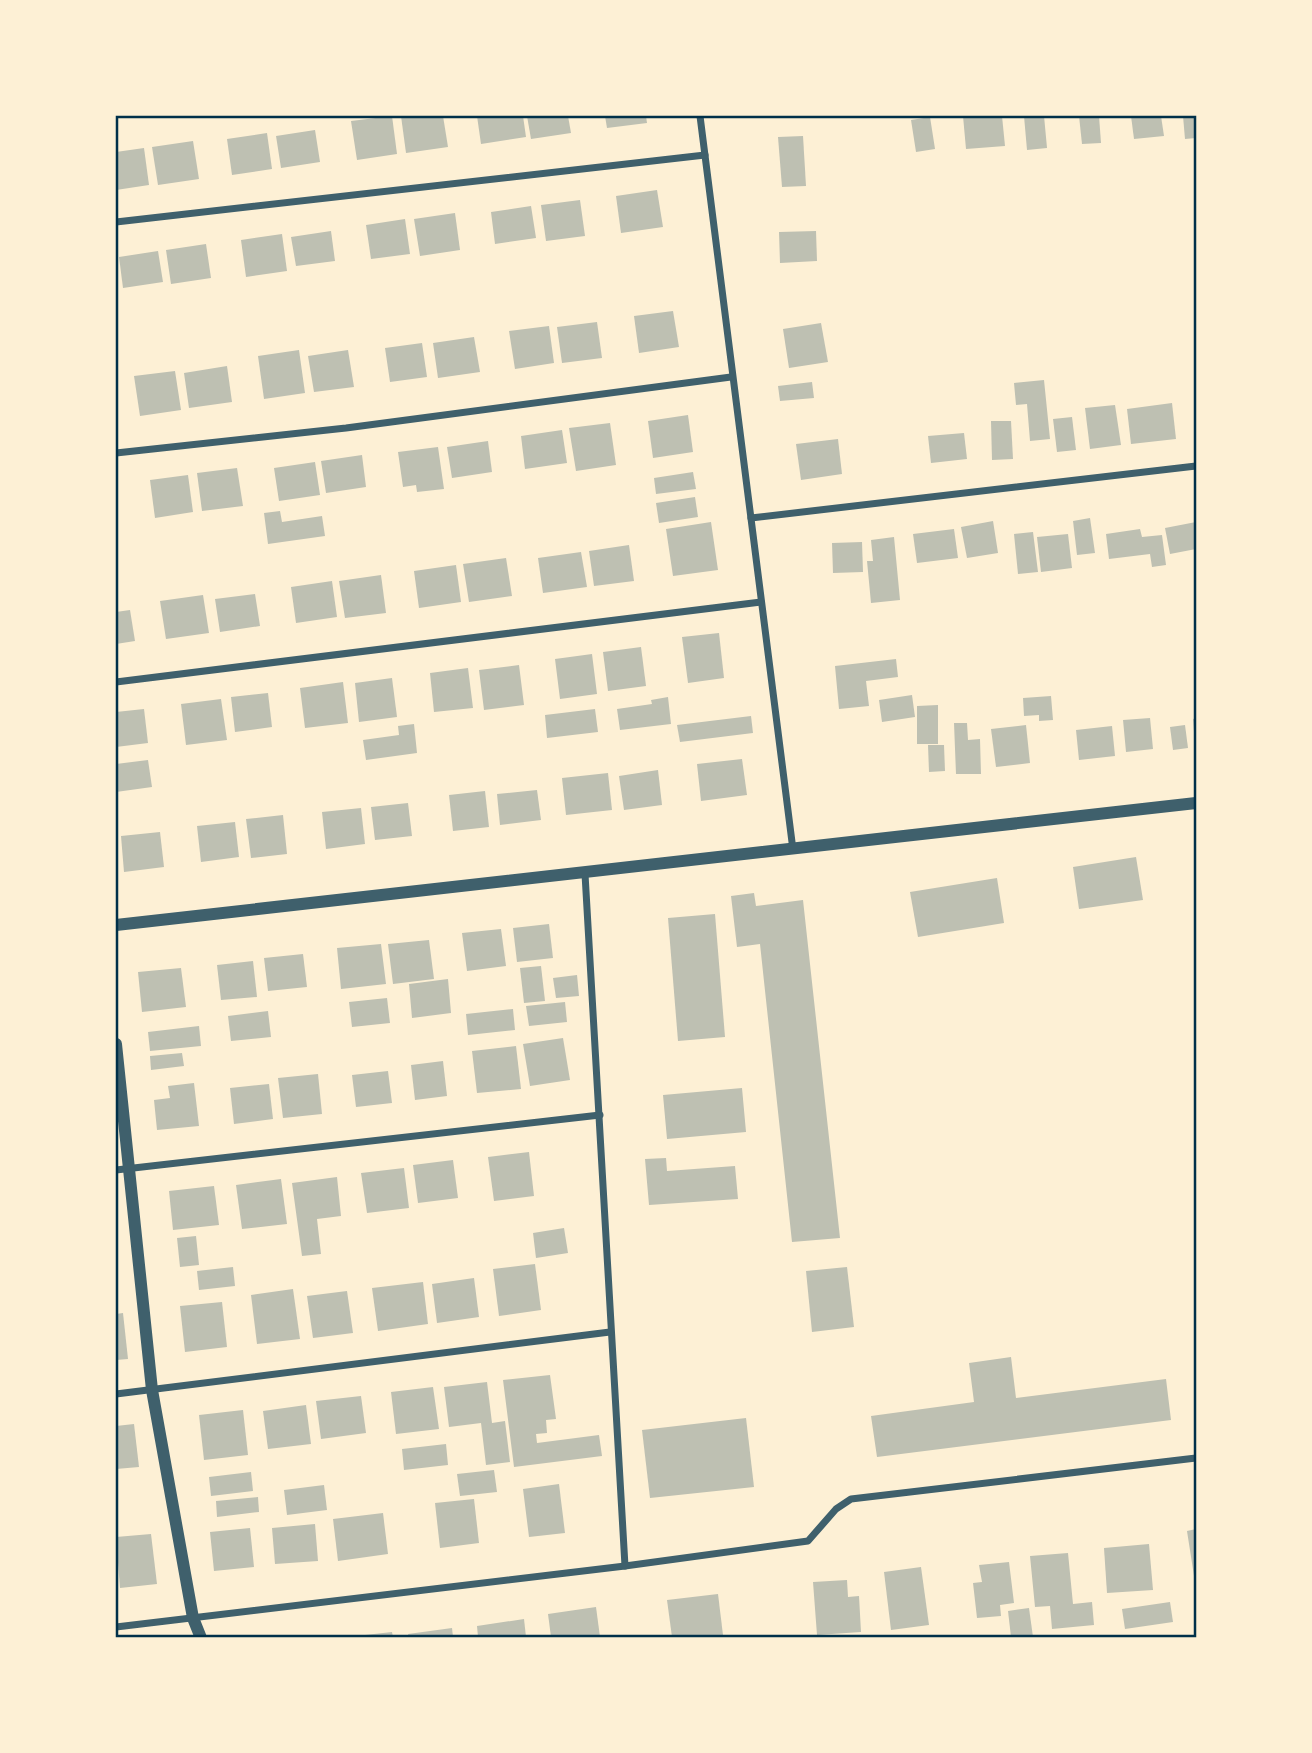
<svg xmlns="http://www.w3.org/2000/svg" width="1312" height="1753" font-family="'Public Sans',sans-serif">
<style>
.building{fill:#bec0b2}
.lines{fill:none;stroke-linecap:round;stroke-linejoin:round}
.minor{stroke:#3f606c;stroke-width:7}
.tertiary{stroke:#3f606c;stroke-width:12}
.neatline{fill:none;stroke:#003049;stroke-width:2.5}
</style>
<rect width="100%" height="100%" fill="#fdf0d5"/>
<g class="building">
<path d="M392,116L397,154L357,160L351,121Z"/>
<path d="M401,116H443L448,147L406,153Z"/>
<path d="M477,116H523L526,137L481,144Z"/>
<path d="M527,116H568L571,133L531,139Z"/>
<path d="M605,116H646L647,123L607,128Z"/>
<path d="M963,116H1002L1005,146L966,149Z"/>
<path d="M1024,116H1044L1047,148L1027,150Z"/>
<path d="M1079,116H1099L1101,143L1082,144Z"/>
<path d="M1131,116H1161L1164,136L1134,139Z"/>
<path d="M1183,116H1196V138L1185,139Z"/>
<path d="M930,117L935,149L916,152L911,120Z"/>
<path d="M315,130L320,162L281,168L276,136Z"/>
<path d="M267,133L272,169L232,175L227,139Z"/>
<path d="M803,136L806,186L782,187L778,137Z"/>
<path d="M193,141L199,179L158,185L152,147Z"/>
<path d="M144,148L149,185L116,190V152Z"/>
<path d="M657,190L663,227L621,233L616,196Z"/>
<path d="M580,200L585,236L546,241L541,205Z"/>
<path d="M531,206L536,238L495,244L491,212Z"/>
<path d="M455,213L460,250L420,256L414,219Z"/>
<path d="M405,219L410,254L371,259L366,225Z"/>
<path d="M331,231L335,261L296,266L291,237Z"/>
<path d="M816,231L817,261L780,263L779,232Z"/>
<path d="M282,234L287,271L246,277L241,240Z"/>
<path d="M206,244L211,278L171,284L166,250Z"/>
<path d="M158,251L163,282L123,288L119,257Z"/>
<path d="M673,311L679,347L639,353L634,316Z"/>
<path d="M597,322L602,358L562,363L557,327Z"/>
<path d="M821,323L828,362L789,368L783,329Z"/>
<path d="M549,326L554,363L515,369L509,331Z"/>
<path d="M474,337L480,372L438,378L433,343Z"/>
<path d="M422,343L427,377L390,382L385,348Z"/>
<path d="M299,350L305,393L264,399L258,356Z"/>
<path d="M348,350L354,387L314,392L308,356Z"/>
<path d="M227,366L232,402L189,408L184,373Z"/>
<path d="M175,371L181,410L140,416L134,376Z"/>
<path d="M1044,380L1050,439L1030,441L1027,404L1016,405L1014,383Z"/>
<path d="M812,382L814,398L780,401L778,386Z"/>
<path d="M1172,403L1176,439L1131,444L1127,409Z"/>
<path d="M1115,405L1121,445L1090,449L1085,408Z"/>
<path d="M688,415L693,452L653,458L648,421Z"/>
<path d="M1072,417L1076,450L1057,452L1053,419Z"/>
<path d="M991,421H1011L1013,459L992,460Z"/>
<path d="M610,423L616,465L576,471L569,428Z"/>
<path d="M562,430L567,463L525,469L521,436Z"/>
<path d="M964,433L967,459L931,463L928,436Z"/>
<path d="M838,439L842,474L801,480L796,444Z"/>
<path d="M488,441L492,472L452,478L447,447Z"/>
<path d="M438,447L444,489L417,492L416,485L403,487L398,452Z"/>
<path d="M362,455L366,487L326,493L321,461Z"/>
<path d="M315,462L320,495L279,501L274,468Z"/>
<path d="M237,468L243,506L202,511L197,473Z"/>
<path d="M693,472L696,489L656,494L654,478Z"/>
<path d="M188,475L193,512L155,518L150,480Z"/>
<path d="M695,497L698,517L659,523L656,503Z"/>
<path d="M280,511L282,522L322,516L325,536L268,544L264,513Z"/>
<path d="M1090,518L1095,553L1077,555L1073,521Z"/>
<path d="M993,521L998,553L967,558L961,527Z"/>
<path d="M711,522L718,570L673,576L666,529Z"/>
<path d="M1196,522V549L1170,554L1165,528Z"/>
<path d="M954,529L958,558L917,563L913,534Z"/>
<path d="M1140,529L1142,537L1162,535L1166,565L1152,567L1150,554L1109,559L1106,534Z"/>
<path d="M1033,532L1038,572L1018,574L1014,534Z"/>
<path d="M1068,534L1072,568L1041,572L1037,537Z"/>
<path d="M894,537L900,600L871,603L867,561H873L871,540Z"/>
<path d="M862,542L863,572L833,573L832,543Z"/>
<path d="M629,545L634,581L594,586L589,551Z"/>
<path d="M581,552L587,587L543,593L538,558Z"/>
<path d="M506,558L512,596L469,602L463,564Z"/>
<path d="M456,565L461,602L419,608L414,571Z"/>
<path d="M381,575L386,613L345,618L339,581Z"/>
<path d="M332,581L337,617L296,623L291,587Z"/>
<path d="M255,594L260,626L220,632L215,599Z"/>
<path d="M203,595L209,633L166,639L160,601Z"/>
<path d="M130,610L135,641L116,644V612Z"/>
<path d="M719,633L724,678L688,683L682,637Z"/>
<path d="M641,647L646,686L608,691L603,652Z"/>
<path d="M592,654L597,694L560,699L555,659Z"/>
<path d="M896,659L898,677L866,681L869,706L839,709L835,666Z"/>
<path d="M519,665L524,705L484,710L479,670Z"/>
<path d="M468,668L473,708L434,712L430,673Z"/>
<path d="M392,678L397,717L359,722L355,683Z"/>
<path d="M343,682L348,723L305,728L300,688Z"/>
<path d="M268,693L272,727L235,732L231,697Z"/>
<path d="M912,695L915,717L882,722L879,700Z"/>
<path d="M1051,696L1053,720L1039,721V715L1024,716L1023,698Z"/>
<path d="M668,697L671,724L620,730L617,709L652,704L651,700Z"/>
<path d="M221,699L227,740L186,745L181,704Z"/>
<path d="M938,705V744H917V706Z"/>
<path d="M144,709L148,743L116,747V712Z"/>
<path d="M595,709L598,732L547,738L545,715Z"/>
<path d="M751,716L753,733L680,742L677,725Z"/>
<path d="M1150,718L1153,749L1126,752L1123,720Z"/>
<path d="M1196,718V745H1195L1193,719Z"/>
<path d="M954,723H967L968,740L980,739L981,774H956Z"/>
<path d="M414,724L417,753L366,760L363,740L399,735L398,726Z"/>
<path d="M1026,725L1030,763L996,767L991,729Z"/>
<path d="M1185,725L1188,748L1173,750L1170,727Z"/>
<path d="M1112,726L1115,756L1079,760L1076,730Z"/>
<path d="M928,745H944L945,771L929,772Z"/>
<path d="M742,759L747,795L701,801L697,764Z"/>
<path d="M148,760L152,787L116,792V764Z"/>
<path d="M658,770L662,805L624,810L619,776Z"/>
<path d="M608,773L612,810L566,815L562,778Z"/>
<path d="M537,790L541,820L500,825L497,794Z"/>
<path d="M485,791L489,827L453,831L449,795Z"/>
<path d="M408,803L412,836L375,840L371,807Z"/>
<path d="M361,808L365,844L326,849L322,812Z"/>
<path d="M283,815L287,854L251,858L246,819Z"/>
<path d="M235,822L239,857L201,862L197,826Z"/>
<path d="M160,832L164,867L124,872L121,836Z"/>
<path d="M1136,857L1143,900L1079,909L1073,867Z"/>
<path d="M997,878L1004,923L918,937L910,892Z"/>
<path d="M754,893L756,906L803,900L840,1238L792,1242L760,944L737,947L731,896Z"/>
<path d="M715,914L725,1037L678,1041L668,918Z"/>
<path d="M549,924L553,958L517,962L513,928Z"/>
<path d="M501,929L506,966L467,971L462,933Z"/>
<path d="M429,940L434,979L393,984L388,944Z"/>
<path d="M381,944L386,984L341,989L337,948Z"/>
<path d="M303,954L307,987L268,991L264,958Z"/>
<path d="M253,961L257,997L221,1000L217,965Z"/>
<path d="M541,966L545,1001L524,1003L520,968Z"/>
<path d="M181,968L186,1007L142,1012L138,972Z"/>
<path d="M577,975L579,996L556,998L553,978Z"/>
<path d="M448,979L451,1013L412,1018L409,984Z"/>
<path d="M387,998L390,1023L352,1027L349,1002Z"/>
<path d="M565,1002L567,1022L529,1026L526,1006Z"/>
<path d="M513,1009L515,1030L468,1035L466,1014Z"/>
<path d="M268,1011L271,1037L231,1041L228,1016Z"/>
<path d="M199,1026L201,1046L150,1051L148,1032Z"/>
<path d="M563,1038L570,1080L530,1086L523,1044Z"/>
<path d="M516,1046L521,1089L477,1093L472,1051Z"/>
<path d="M182,1053L184,1066L151,1070L150,1056Z"/>
<path d="M443,1061L447,1096L415,1100L411,1065Z"/>
<path d="M388,1071L392,1103L356,1107L352,1075Z"/>
<path d="M318,1074L322,1114L283,1118L278,1078Z"/>
<path d="M194,1083L199,1126L157,1130L154,1100L170,1098L168,1086Z"/>
<path d="M269,1084L273,1119L234,1124L230,1088Z"/>
<path d="M742,1088L746,1132L667,1139L663,1095Z"/>
<path d="M529,1152L534,1196L494,1201L488,1157Z"/>
<path d="M666,1158L667,1171L735,1166L738,1199L649,1205L645,1159Z"/>
<path d="M453,1160L458,1198L418,1203L413,1165Z"/>
<path d="M404,1168L409,1208L367,1213L361,1173Z"/>
<path d="M337,1177L341,1216L317,1219L321,1254L302,1256L292,1183Z"/>
<path d="M281,1179L287,1224L242,1229L236,1185Z"/>
<path d="M214,1186L219,1225L173,1230L169,1191Z"/>
<path d="M564,1228L568,1253L536,1258L533,1233Z"/>
<path d="M196,1236L199,1265L180,1267L177,1238Z"/>
<path d="M535,1264L541,1310L499,1316L493,1269Z"/>
<path d="M233,1267L235,1286L199,1290L197,1271Z"/>
<path d="M847,1267L854,1327L812,1332L806,1271Z"/>
<path d="M474,1278L479,1317L437,1323L432,1284Z"/>
<path d="M423,1282L428,1324L378,1331L372,1288Z"/>
<path d="M293,1289L300,1339L257,1344L251,1295Z"/>
<path d="M347,1291L353,1333L313,1338L307,1296Z"/>
<path d="M222,1302L227,1347L185,1352L180,1306Z"/>
<path d="M123,1313L128,1359L116,1360V1314Z"/>
<path d="M1011,1357L1016,1398L1166,1379L1171,1420L877,1457L871,1416L974,1402L969,1363Z"/>
<path d="M550,1375L556,1419L546,1420L547,1433L536,1434L537,1443L599,1435L602,1456L514,1467L503,1380Z"/>
<path d="M487,1382L492,1423L505,1421L510,1462L486,1465L481,1423L449,1427L444,1387Z"/>
<path d="M433,1387L439,1429L396,1434L391,1392Z"/>
<path d="M361,1396L366,1433L321,1439L316,1401Z"/>
<path d="M306,1405L311,1444L268,1449L263,1411Z"/>
<path d="M243,1410L248,1455L204,1460L199,1415Z"/>
<path d="M746,1418L754,1487L650,1498L642,1430Z"/>
<path d="M134,1424L139,1467L116,1469V1426Z"/>
<path d="M446,1444L448,1465L404,1470L402,1449Z"/>
<path d="M494,1470L497,1492L460,1496L457,1474Z"/>
<path d="M251,1472L253,1491L211,1496L209,1477Z"/>
<path d="M559,1484L565,1533L529,1537L523,1489Z"/>
<path d="M324,1485L327,1510L287,1515L284,1490Z"/>
<path d="M258,1497L259,1512L217,1517L216,1501Z"/>
<path d="M474,1499L479,1543L440,1548L435,1503Z"/>
<path d="M383,1513L388,1554L338,1561L333,1519Z"/>
<path d="M315,1524L318,1561L275,1564L272,1528Z"/>
<path d="M250,1528L254,1567L214,1571L210,1532Z"/>
<path d="M1196,1529V1576H1194L1187,1531Z"/>
<path d="M151,1534L157,1584L120,1588L116,1537Z"/>
<path d="M1149,1544L1153,1590L1107,1593L1104,1548Z"/>
<path d="M1068,1553L1073,1604L1092,1602L1094,1625L1052,1629L1050,1606L1035,1607L1030,1556Z"/>
<path d="M1009,1562L1014,1603L1000,1605L1001,1616L977,1618L973,1583L982,1582L979,1565Z"/>
<path d="M921,1567L929,1625L891,1630L884,1572Z"/>
<path d="M847,1580L848,1597L859,1596L861,1632L817,1635L813,1582Z"/>
<path d="M718,1594L723,1635L672,1637L667,1600Z"/>
<path d="M1170,1602L1173,1622L1125,1629L1122,1609Z"/>
<path d="M596,1607L600,1637H551L548,1614Z"/>
<path d="M1029,1608L1033,1637H1011L1008,1611Z"/>
<path d="M524,1619L526,1637H478L477,1626Z"/>
<path d="M452,1628L453,1637H409L408,1634Z"/>
<path d="M392,1632L393,1637H356V1636Z"/>
</g>
<g class="lines">
<g class="minor">
<path d="M700,116L793,850"/>
<path d="M116,222L705,155"/>
<path d="M116,453L346,428L731,377"/>
<path d="M751,518L1196,466"/>
<path d="M116,682L761,602"/>
<path d="M585,874L625,1566"/>
<path d="M116,1170L600,1115"/>
<path d="M116,1394L610,1332"/>
<path d="M116,1627L625,1566L808,1541L836,1509L851,1499L1196,1458"/>
</g>
<g class="tertiary">
<path d="M116,925L1196,803"/>
<path d="M116,1044L152,1390L193,1618L201,1638"/>
</g>
</g>
<rect width="1312" height="1753" fill="none" stroke="#fdf0d5" stroke-width="234"/>
<rect x="117" y="117" width="1078" height="1519" class="neatline"/>
</svg>
